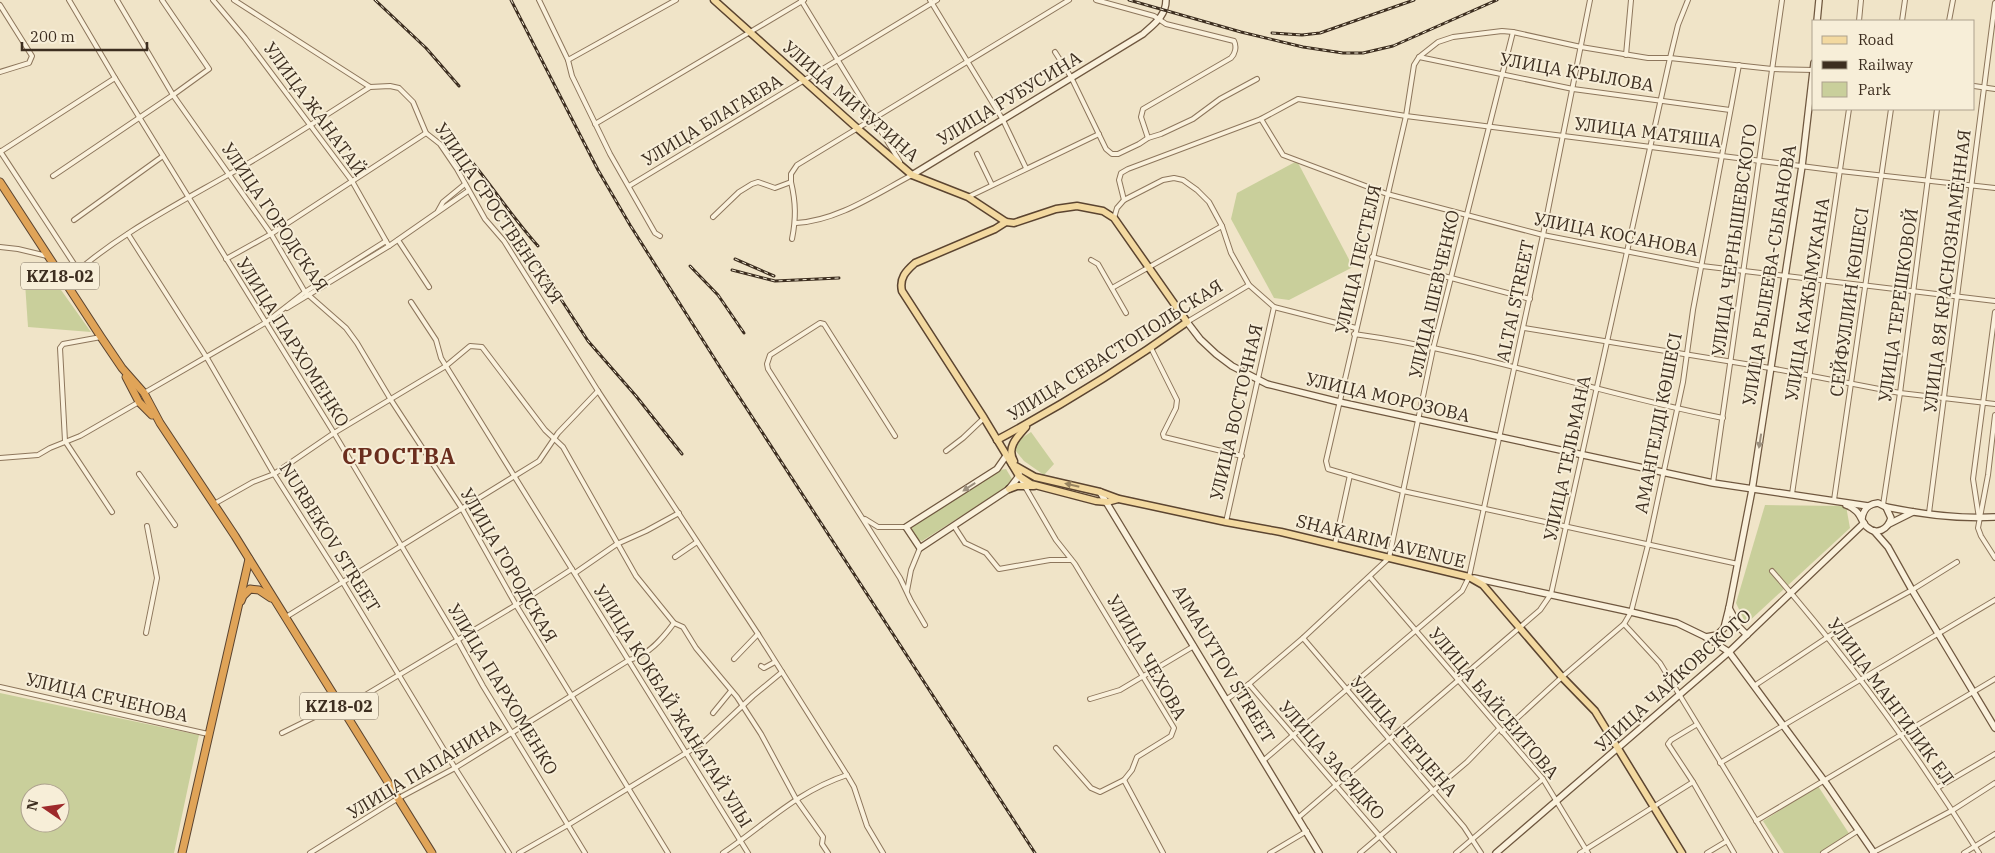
<svg xmlns="http://www.w3.org/2000/svg" width="1995" height="853" font-family="'IBM Plex Serif',serif">
<style>
.green{fill:#c9cf9b;fill-rule:evenodd}
.lines{fill:none;stroke-linecap:round;stroke-linejoin:round}
.street-casing{stroke:#8d765c;stroke-width:6}
.secondary-casing{stroke:#6f573f;stroke-width:8}
.primary-casing{stroke:#5b4430;stroke-width:9}
.highway-casing{stroke:#5b4430;stroke-width:9}
.street{stroke:#faf1dc;stroke-width:4}
.secondary{stroke:#faf1dc;stroke-width:5.5}
.primary{stroke:#f3d9a0;stroke-width:6}
.highway{stroke:#e0a458;stroke-width:7}
.rail-casing{stroke:#3d2e20;stroke-width:3}
.rail{stroke:#f7eed8;stroke-width:1;stroke-dasharray:4;stroke-linecap:butt}
.oneway{fill:#9c907e}
.oneway2{fill:#988460}
.labels{text-anchor:middle;dominant-baseline:central;stroke-width:4;stroke-linejoin:round;paint-order:stroke}
.shield{fill:#f7eed8;stroke:#756857;stroke-width:1}
.shield-label{font-size:16px;font-weight:bold;fill:#3d2e20}
.street-label{font-size:18px;fill:#3d2e20;stroke:#f7eed8}
.district-label{font-size:22px;font-weight:bold;letter-spacing:1px;fill:#6b2e1e;stroke:#f7eed8}
</style>
<rect width="100%" height="100%" fill="#f0e4c8"/>
<g class="green">
<path d="M1297,161L1353,267L1289,300L1274,298L1231,219L1237,193Z"/>
<path d="M25,283L61,290L91,332L28,327Z"/>
<path d="M1031,432L1054,464L1044,475L1024,461L1011,445Z"/>
<path d="M1006,469L1012,479L1010,485L922,541L916,539L911,529L913,524L1000,470Z"/>
<path d="M1765,505L1846,506L1850,528L1746,624L1736,603Z"/>
<path d="M0,693L199,735L174,853H0ZM30,793H60V823H30Z"/>
<path d="M1818,786L1850,835L1821,853H1784L1763,821Z"/>
</g>
<g class="lines">
<g class="street-casing">
<g id="street">
<path d="M69,0L115,78L334,433L457,639L483,686L585,853"/>
<path d="M117,0L173,95L271,234L305,292L346,328L357,343L391,400L461,507L516,605L668,853"/>
<path d="M213,0L245,38L352,181L386,241"/>
<path d="M234,0L370,87L390,86L399,88L413,102L426,133L440,144L457,169L485,219L504,241L598,391L758,634L847,775L854,787L867,826L883,853"/>
<path d="M539,0L568,60L572,76L610,154L655,233L660,236"/>
<path d="M801,0L900,162"/>
<path d="M930,0L1003,120L1026,168"/>
<path d="M1096,0L1154,16L1166,24L1234,41C1237,47 1235,54 1231,58L1143,109L1141,117L1148,138"/>
<path d="M0,5L32,56L29,63L0,72"/>
<path d="M1859,21L1861,0"/>
<path d="M1902,21L1905,0"/>
<path d="M1949,21L1953,0"/>
<path d="M1055,52L1071,77L1106,149L1112,154H1118L1139,144L1148,138L1161,134L1193,119L1220,99L1257,79"/>
<path d="M1626,55L1631,0"/>
<path d="M1419,57L1573,89L1730,110"/>
<path d="M568,60L676,0"/>
<path d="M1974,86L1995,89"/>
<path d="M1261,119L1283,155L1387,194L1543,235L1702,266L1995,301"/>
<path d="M595,124L804,0"/>
<path d="M0,151L78,270"/>
<path d="M0,152L115,78"/>
<path d="M977,154L992,185"/>
<path d="M53,176L173,95L209,69L162,0"/>
<path d="M791,182C796,203 796,219 792,239"/>
<path d="M629,186L937,0"/>
<path d="M968,197L1099,134"/>
<path d="M1124,200L1119,180L1121,173L1128,169L1261,119L1298,99L1406,116L1651,147L1840,171L1995,188"/>
<path d="M438,211L443,202L465,184"/>
<path d="M713,217L739,192L752,184L758,182L775,188L791,182V174L797,165L1069,0"/>
<path d="M1114,218L1117,208L1124,200L1163,180L1174,178L1183,180L1197,190L1209,202L1222,226L1231,253L1249,285L1274,307L1356,328"/>
<path d="M74,220L163,156"/>
<path d="M796,223C837,221 876,194 912,175"/>
<path d="M128,234L207,358L274,474L342,581L455,768L509,853"/>
<path d="M398,240L429,287"/>
<path d="M0,247L18,249L47,256"/>
<path d="M1372,257L1530,299"/>
<path d="M226,259L271,234L426,133"/>
<path d="M1091,260L1098,264L1126,313"/>
<path d="M65,282C112,238 172,207 228,175C276,148 323,117 370,87"/>
<path d="M1112,288L1222,226"/>
<path d="M411,302L436,340L441,358L748,853"/>
<path d="M287,308L389,246"/>
<path d="M1187,322L1249,285"/>
<path d="M1524,328L1770,368L1900,393L1995,404"/>
<path d="M1354,334C1479,351 1599,394 1723,418"/>
<path d="M101,337L63,344L60,348L65,441L112,512"/>
<path d="M1151,348L1177,400L1176,408L1163,434L1164,437L1242,456"/>
<path d="M144,393L265,323L305,292L386,241L389,246L468,191"/>
<path d="M1995,415L1988,475L1978,528L1981,536L1995,558"/>
<path d="M895,436L824,324L820,323L770,355L767,364L768,369L900,578L911,601L925,625"/>
<path d="M946,451L963,438L984,418"/>
<path d="M0,458L38,455L50,448L80,436L139,402"/>
<path d="M139,474L175,525"/>
<path d="M1020,478L1056,540L1075,564L1174,728L1171,736L1137,757L1132,770L1124,780L1100,792L1091,788L1056,748"/>
<path d="M1713,483L1782,0"/>
<path d="M1792,494L1849,109"/>
<path d="M1834,500L1891,109"/>
<path d="M214,504L253,482L274,474L334,433L446,366L470,346L482,347L545,430L563,447L636,576L674,623L683,627L696,648L737,697L761,734L796,799L823,837L822,844L828,853"/>
<path d="M1883,505L1900,393L1937,109"/>
<path d="M1929,513L1995,3"/>
<path d="M1979,518L1973,479L1995,312"/>
<path d="M865,519L878,527H906"/>
<path d="M1226,522L1274,307"/>
<path d="M954,526L965,543L986,553L999,569L1050,560H1071"/>
<path d="M1335,544L1350,475"/>
<path d="M675,557L697,542"/>
<path d="M1738,564L1403,491L1328,469L1326,461L1406,116L1414,65L1419,57L1438,42L1453,37L1502,31L1513,32L1581,47L1648,58H1670L1772,69L1814,70"/>
<path d="M1772,571C1848,658 1918,755 1979,853"/>
<path d="M575,573L617,544L646,531L679,513"/>
<path d="M1370,577L1543,779L1588,853"/>
<path d="M907,591L911,570L920,548"/>
<path d="M286,617L539,461L558,433L598,391"/>
<path d="M1624,624L1660,663L1776,853"/>
<path d="M146,633L157,578L147,526"/>
<path d="M1303,638L1464,827L1481,853"/>
<path d="M734,659L758,634"/>
<path d="M761,666L764,668L775,662"/>
<path d="M1249,684L1394,853"/>
<path d="M1754,686L1837,631L1912,590L1957,562"/>
<path d="M0,687L208,734"/>
<path d="M1090,699L1120,690L1194,646"/>
<path d="M1227,699L1249,684L1303,638L1389,558L1433,349L1513,32"/>
<path d="M342,709L516,605L572,569"/>
<path d="M713,713L731,691"/>
<path d="M1696,725L1671,740L1668,744L1693,782L1734,853"/>
<path d="M1502,732L1562,677L1624,624L1631,612L1648,545L1683,382L1693,310L1739,65"/>
<path d="M282,733L339,705"/>
<path d="M1264,760L1462,591L1469,577L1543,235L1590,0"/>
<path d="M1720,763L1995,600"/>
<path d="M1124,780L1163,853"/>
<path d="M1937,788L1995,754"/>
<path d="M1299,817L1540,610L1551,594L1670,58L1678,25L1688,0"/>
<path d="M1756,821L1995,679"/>
<path d="M310,853L397,799L455,768L629,660C648,656 663,638 674,623"/>
<path d="M519,853L568,825L704,742L753,696L782,672"/>
<path d="M723,853C766,824 796,792 847,775"/>
<path d="M1270,853L1307,831"/>
<path d="M1360,853L1467,762L1499,729"/>
<path d="M1456,853L1543,779"/>
<path d="M1580,853L1693,782"/>
<path d="M1707,853L1727,841"/>
<path d="M1823,853L1859,830"/>
<path d="M1872,853L1953,810L1995,783"/>
<path d="M1964,853L1995,834"/>
</g>
</g>
<g class="secondary-casing">
<g id="secondary">
<path d="M1817,21L1819,0"/>
<path d="M912,175L1143,34C1154,24 1166,16 1166,0"/>
<path d="M1187,322L1200,339L1216,354L1232,366L1267,384L1339,402L1713,483L1868,506"/>
<path d="M1006,456L997,469L906,527L920,548L1009,489L1019,476V471"/>
<path d="M1100,492L1319,853"/>
<path d="M1846,505C1849,506 1853,508 1856,511C1861,515 1862,523 1867,527C1877,536 1888,529 1891,518L1886,507L1878,503C1868,504 1863,509 1862,519"/>
<path d="M1886,507C1920,514 1960,519 1995,517"/>
<path d="M1889,524L1913,512"/>
<path d="M1874,531L1888,547L1912,590L1995,728"/>
<path d="M1474,578L1631,612L1677,623L1706,637L1729,652L1828,786L1874,853"/>
<path d="M1729,608L1739,627L1747,635"/>
<path d="M1706,637L1717,635L1724,628L1729,608L1752,490L1802,166L1814,63"/>
<path d="M1496,853L1729,652L1864,523"/>
</g>
</g>
<g class="primary-casing">
<g id="primary">
<path d="M714,0L857,128L912,175L968,197L1006,222L1014,223L1056,209L1077,206L1103,211L1114,218L1187,322C1127,365 1062,405 997,440"/>
<path d="M1006,222L995,229L915,263C906,271 899,278 902,291L984,418L1019,476L1031,484L1096,501L1107,502L1118,499"/>
<path d="M1014,461C1006,448 1017,437 1026,427"/>
<path d="M1012,464L1035,477L1100,492L1119,499L1226,522L1281,532L1469,577L1483,585L1562,677L1595,711L1682,853"/>
<path d="M1009,489L1017,486H1034"/>
</g>
</g>
<g class="highway-casing">
<g id="highway">
<path d="M0,182L101,337L122,368L144,393L160,423L235,536L432,853"/>
<path d="M126,377L139,402L152,415"/>
<path d="M241,601L243,596L250,589L259,590L271,598"/>
<path d="M182,853L249,559"/>
</g>
</g>
<use href="#street" class="street"/>
<use href="#secondary" class="secondary"/>
<use href="#primary" class="primary"/>
<use href="#highway" class="highway"/>
<g class="rail-casing">
<g id="rail">
<path d="M375,0L426,48L459,86"/>
<path d="M511,0L598,170L630,225L723,372L1035,853"/>
<path d="M1129,0L1241,32L1303,47L1343,53H1363L1393,46L1497,0"/>
<path d="M1272,33L1302,35L1320,33L1414,0"/>
<path d="M468,157C492,186 513,218 538,246"/>
<path d="M509,219L588,341L636,396L682,454"/>
<path d="M735,259L774,276"/>
<path d="M690,266L718,295L744,333"/>
<path d="M732,270L775,281L839,278"/>
</g>
</g>
<use href="#rail" class="rail"/>
</g>
<defs><path id="oneway-solid" d="M-6-.8H1V-3.2L6.5 0L1 3.2V.8H-6Z" transform="scale(1.25)"/></defs>
<g class="oneway">
<use href="#oneway-solid" transform="translate(1760 441) rotate(99)"/>
<use href="#oneway-solid" transform="translate(969 487) rotate(147)"/>
</g>
<use class="oneway2" href="#oneway-solid" transform="translate(1072 485) rotate(-167)"/>
<g class="labels">
<g class="shield">
<rect x="21" y="262.5" width="78" height="27" rx="4"/>
<rect x="300" y="692.5" width="78" height="27" rx="4"/>
</g>
<g class="shield-label">
<text x="60" y="276">KZ18-02</text>
<text x="339" y="706">KZ18-02</text>
</g>
<g class="street-label">
<text transform="translate(1577 72) rotate(10)">УЛИЦА КРЫЛОВА</text>
<text transform="translate(1009 98) rotate(-31)">УЛИЦА РУБУСИНА</text>
<text transform="translate(851 101) rotate(41)">УЛИЦА МИЧУРИНА</text>
<text transform="translate(315 109) rotate(54)">УЛИЦА ЖАНАТАЙ</text>
<text transform="translate(712 120) rotate(-31)">УЛИЦА БЛАГАЕВА</text>
<text transform="translate(1648 132) rotate(7)">УЛИЦА МАТЯША</text>
<text transform="translate(499 213) rotate(56)">УЛИЦА СРОСТВЕНСКАЯ</text>
<text transform="translate(275 217) rotate(56)">УЛИЦА ГОРОДСКАЯ</text>
<text transform="translate(1616 234) rotate(11)">УЛИЦА КОСАНОВА</text>
<text transform="translate(1734 240) rotate(-82)">УЛИЦА ЧЕРНЫШЕВСКОГО</text>
<text transform="translate(1358 259) rotate(-77)">УЛИЦА ПЕСТЕЛЯ</text>
<text transform="translate(1947 271) rotate(-83)">УЛИЦА 8Я КРАСНОЗНАМЁННАЯ</text>
<text transform="translate(1769 275) rotate(-81)">УЛИЦА РЫЛЕЕВА-СЫБАНОВА</text>
<text transform="translate(1434 294) rotate(-77)">УЛИЦА ШЕВЧЕНКО</text>
<text transform="translate(1807 299) rotate(-81)">УЛИЦА КАЖЫМУКАНА</text>
<text transform="translate(1515 301) rotate(-78)">ALTAI STREET</text>
<text transform="translate(1849 302) rotate(-82)">СЕЙФУЛЛИН КӨШЕСІ</text>
<text transform="translate(1898 305) rotate(-82)">УЛИЦА ТЕРЕШКОВОЙ</text>
<text transform="translate(293 342) rotate(58)">УЛИЦА ПАРХОМЕНКО</text>
<text transform="translate(1115 350) rotate(-32)">УЛИЦА СЕВАСТОПОЛЬСКАЯ</text>
<text transform="translate(1388 397) rotate(13)">УЛИЦА МОРОЗОВА</text>
<text transform="translate(1236 412) rotate(-77)">УЛИЦА ВОСТОЧНАЯ</text>
<text transform="translate(1658 423) rotate(-79)">АМАНГЕЛДІ КӨШЕСІ</text>
<text transform="translate(1567 458) rotate(-78)">УЛИЦА ТЕЛЬМАНА</text>
<text transform="translate(330 537) rotate(58)">NURBEKOV STREET</text>
<text transform="translate(1381 541) rotate(14)">SHAKARIM AVENUE</text>
<text transform="translate(509 565) rotate(60)">УЛИЦА ГОРОДСКАЯ</text>
<text transform="translate(1147 657) rotate(60)">УЛИЦА ЧЕХОВА</text>
<text transform="translate(1224 664) rotate(59)">AIMAUYTOV STREET</text>
<text transform="translate(1673 680) rotate(-42)">УЛИЦА ЧАЙКОВСКОГО</text>
<text transform="translate(503 689) rotate(59)">УЛИЦА ПАРХОМЕНКО</text>
<text transform="translate(107 697) rotate(13)">УЛИЦА СЕЧЕНОВА</text>
<text transform="translate(1891 701) rotate(54)">УЛИЦА МАНГИЛИК ЕЛ</text>
<text transform="translate(1494 703) rotate(50)">УЛИЦА БАЙСЕИТОВА</text>
<text transform="translate(673 706) rotate(58)">УЛИЦА КОКБАЙ ЖАНАТАЙ УЛЫ</text>
<text transform="translate(1404 736) rotate(49)">УЛИЦА ГЕРЦЕНА</text>
<text transform="translate(1332 760) rotate(49)">УЛИЦА ЗАСЯДКО</text>
<text transform="translate(424 769) rotate(-31)">УЛИЦА ПАПАНИНА</text>
</g>
<g class="district-label">
<text x="399" y="455">СРОСТВА</text>
</g>
</g>
<rect x="1812" y="20" width="162" height="90" fill="#f7eed8" stroke="#ada18e"/>
<rect x="1822" y="36" width="25" height="8" fill="#f3d9a0" stroke="#ada18e"/>
<text x="1858" y="45" font-size="15" fill="#3d2e20">Road</text>
<rect x="1822" y="61" width="25" height="8" fill="#3d2e20" stroke="#ada18e"/>
<text x="1858" y="70" font-size="15" fill="#3d2e20">Railway</text>
<rect x="1822" y="82" width="25" height="15" fill="#c9cf9b" stroke="#ada18e"/>
<text x="1858" y="95" font-size="15" fill="#3d2e20">Park</text>
<g transform="translate(45 808) rotate(283)"><circle r="24" fill="#f7eed8" stroke="#ada18e"/>
<path d="M0-4L9 19L0 12L-9 19Z" fill="#9e2a2b"/>
<text y="-8" font-size="14" font-weight="bold" text-anchor="middle" fill="#3d2e20">N</text>
</g>
<path d="M22 42v8h125v-8" fill="none" stroke="#3d2e20" stroke-width="2.5"/>
<text x="30" y="42" font-size="15" fill="#3d2e20" stroke="#f7eed8" stroke-width="4" paint-order="stroke">200 m</text>
</svg>
